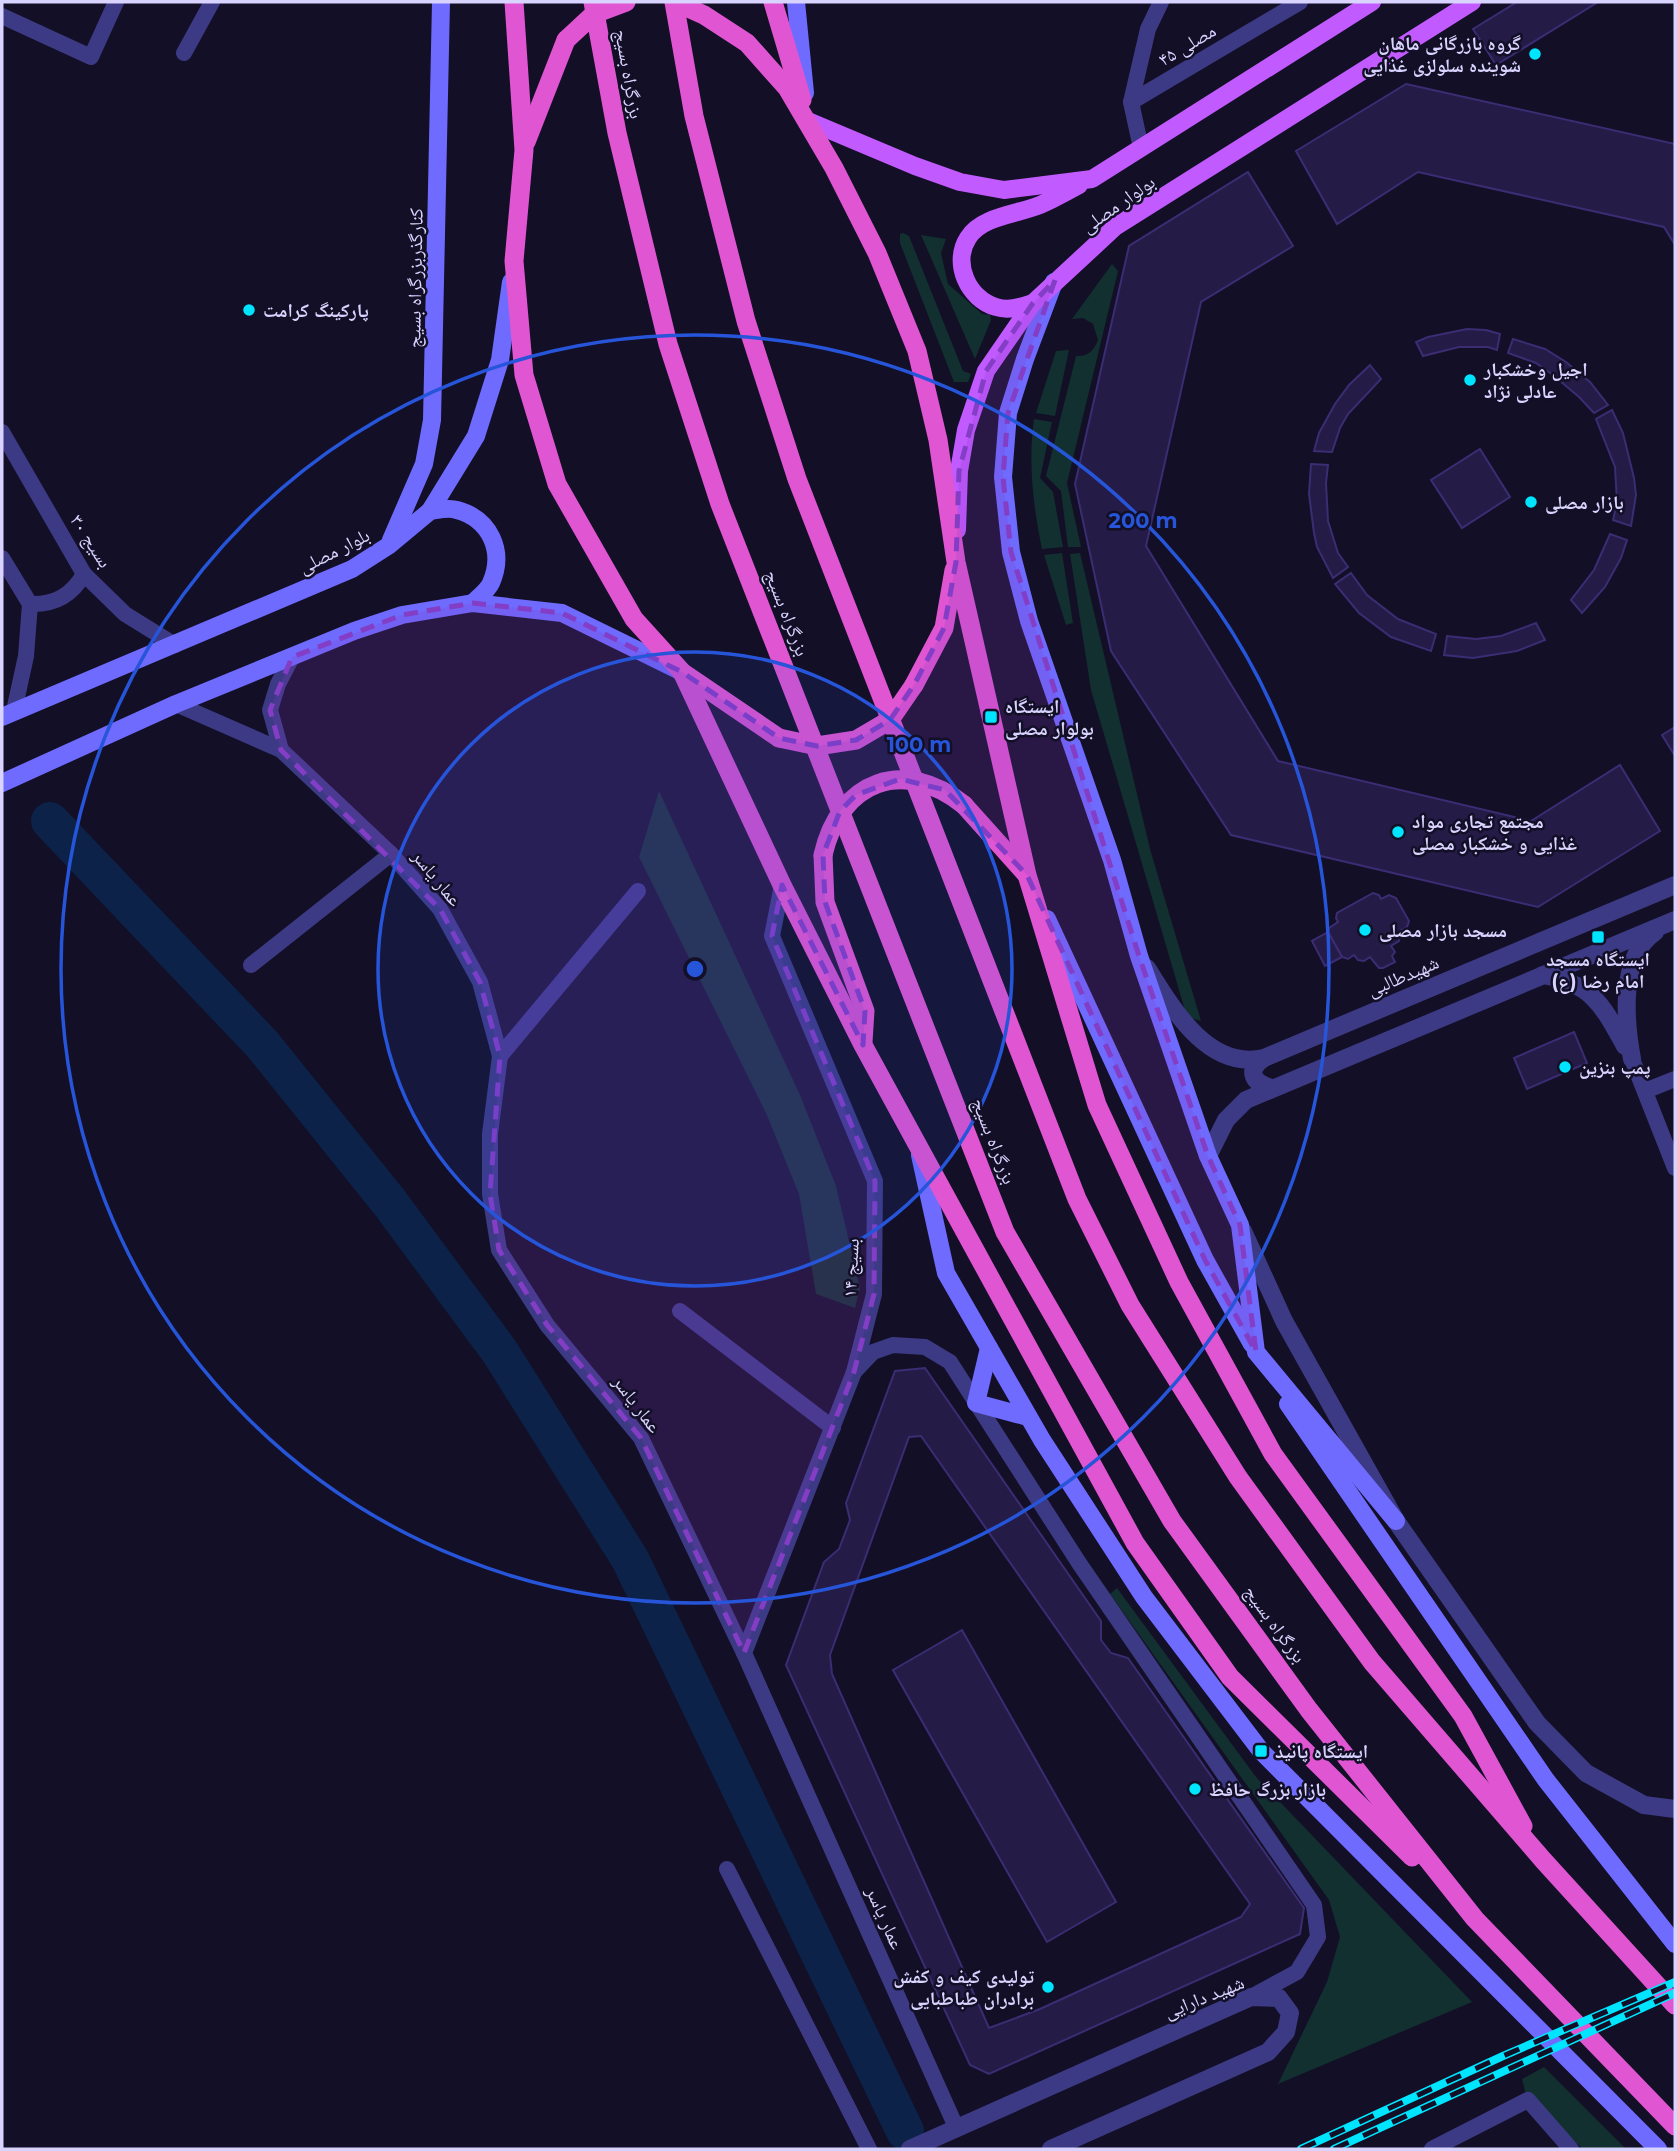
<svg xmlns="http://www.w3.org/2000/svg" width="1677" height="2151" font-family="Montserrat,'Noto Naskh Arabic',sans-serif">
<style>
.green{fill:#12302f}
.lines{fill:none;stroke-linecap:round;stroke-linejoin:round}
.river{stroke:#0c2248;stroke-width:38}
.building{fill:#241b47;stroke:#3b2d73;stroke-width:2;fill-rule:evenodd}
.minor{stroke:#3d3a85;stroke-width:16}
.tertiary{stroke:#3d3a85;stroke-width:18}
.secondary{stroke:#6f6bff;stroke-width:18}
.primary{stroke:#c25bff;stroke-width:18}
.trunk{stroke:#e055d1;stroke-width:19}
.rail-casing{stroke:#00e5ff;stroke-width:8}
.rail{stroke:#130f26;stroke-width:5;stroke-dasharray:16;stroke-linecap:butt}
.trunk-bridge{stroke:#e055d1;stroke-width:19}
.marked{fill:#843dc5;fill-opacity:0.2;stroke:#843dc5;stroke-width:5;stroke-dasharray:14 9;stroke-linejoin:round}
.ring{fill:none;stroke:#2655da;stroke-width:3.5}
.poi-dot{fill:#00e5ff;stroke:#130f26;stroke-width:2.5}
.labels{text-anchor:middle;dominant-baseline:central;stroke-width:5;stroke-linejoin:round;paint-order:stroke}
.poi-label{font-size:19px;font-weight:bold;fill:#d9d4ff;stroke:#130f26;text-anchor:start}
.street-label{font-size:19px;fill:#d9d4ff;stroke:#130f26}
.centre{fill:#2655da;stroke:#130f26;stroke-width:3.5}
.ring-label{font-size:21px;text-anchor:middle;font-weight:bold;fill:#2655da;stroke:#130f26;stroke-width:5;stroke-linejoin:round;paint-order:stroke}
</style>
<rect width="100%" height="100%" fill="#130f26"/>
<g class="green">
<path d="M903,233L909,236L963,371L971,374L968,382H954L900,243V234Z"/>
<path d="M921,235L946,239L941,253L948,284L982,314L990,315L991,320L975,359Z"/>
<path d="M1112,264L1118,271L1067,483L1081,547H1068L1061,491L1046,476L1076,356C1087,357 1094,351 1098,340L1093,324L1083,318L1072,319Z"/>
<path d="M1069,350L1055,416L1036,413L1056,351Z"/>
<path d="M1034,419L1052,422L1040,478L1053,492L1063,547L1042,549C1033,506 1028,462 1034,419Z"/>
<path d="M1062,553L1073,623L1066,625L1044,555Z"/>
<path d="M1080,553L1150,849L1201,1021L1187,1017L1091,690L1070,554Z"/>
<path d="M659,791L800,1095L836,1186L860,1288L855,1308L816,1294L799,1194L766,1113L639,857Z"/>
<path d="M1117,1588L1256,1777L1472,2002L1278,2084L1327,1982L1340,1937L1329,1900L1110,1594Z"/>
<path d="M1544,2067L1626,2149H1583L1526,2095L1522,2079Z"/>
</g>
<g class="lines">
<path class="river" d="M50,821L262,1044L390,1203L500,1352L630,1559L905,2131"/>
</g>
<g class="building">
<path d="M1517,2H1598L1496,65L1473,29Z"/>
<path d="M1406,84L1675,144V245L1664,227L1418,172L1337,224L1296,151Z"/>
<path d="M1248,172L1293,246L1201,302L1146,546L1278,761L1531,821L1620,765L1660,831L1538,907L1231,835L1111,651L1075,484L1129,246Z"/>
<path d="M1467,329L1486,330L1500,334L1497,350L1488,347H1459L1423,356L1416,342L1428,337Z"/>
<path d="M1513,339L1545,349L1566,362L1590,382L1608,405L1594,413L1579,397L1553,375L1536,363L1508,353Z"/>
<path d="M1370,365L1381,379L1348,414L1340,428L1332,452L1314,451L1319,433L1335,404L1349,385Z"/>
<path d="M1612,410L1623,433L1634,478L1636,495L1631,526L1613,520L1617,503L1615,467L1596,419Z"/>
<path d="M1480,449L1510,497L1462,528L1431,480Z"/>
<path d="M1311,464L1328,465L1326,483L1328,521L1338,553L1348,567L1333,578L1317,547L1314,533L1309,494Z"/>
<path d="M1610,534L1627,540L1621,558L1605,587L1582,613L1571,600L1594,570Z"/>
<path d="M1351,573L1367,595L1398,619L1436,634L1431,651L1391,637L1359,613L1335,584Z"/>
<path d="M1536,623L1545,640L1517,651L1473,658L1444,655L1447,636L1476,639L1501,636Z"/>
<path d="M1675,727V756L1662,735Z"/>
<path d="M1373,893L1379,895L1381,899L1389,895L1396,898L1409,921L1407,927L1398,932L1399,941L1391,946L1395,952L1392,956L1395,962L1383,968H1379L1370,957L1364,961L1358,960L1354,955L1348,959L1342,957L1328,932L1329,928L1338,922L1336,918L1337,913Z"/>
<path d="M1328,932L1342,957L1325,966L1312,941Z"/>
<path d="M1574,1032L1587,1063L1527,1089L1514,1058Z"/>
<path d="M925,1368L1101,1621V1640L1111,1653L1128,1658L1304,1908L1300,1934L989,2074L970,2065L786,1665L824,1562L839,1549L850,1520L846,1503L895,1371ZM921,1436L1250,1904L1241,1917L1040,2009L989,2028L832,1674L830,1655L909,1437Z"/>
<path d="M962,1630L1116,1902L1047,1942L893,1670Z"/>
</g>
<g class="lines">
<g class="minor">
<path d="M2,16L91,57L116,2"/>
<path d="M184,53L212,2"/>
<path d="M1131,102L1300,2"/>
<path d="M1141,148L1131,102L1148,29L1161,2"/>
<path d="M2,432L84,574L125,614L175,645"/>
<path d="M2,558L30,604L26,656L14,711"/>
<path d="M30,604C55,605 72,595 84,574"/>
<path d="M176,704L281,750L391,854L440,909L480,982L500,1056L490,1134V1194L499,1250L547,1325L641,1438L744,1653L956,2127"/>
<path d="M281,750L270,710L278,684L292,657"/>
<path d="M251,965L391,854"/>
<path d="M500,1056L638,891"/>
<path d="M1632,1059L1675,1168"/>
<path d="M1645,1091L1675,1079"/>
<path d="M680,1311L833,1428"/>
<path d="M854,1372L873,1352L893,1345L925,1347L950,1362L1079,1563L1314,1905L1318,1937L1297,1972L1251,1997"/>
<path d="M744,1653L854,1372L874,1294L875,1181L772,936L782,885"/>
<path d="M727,1869L869,2149"/>
<path d="M1432,2149L1528,2100L1571,2149"/>
</g>
<g class="tertiary">
<path d="M1147,968C1172,1008 1208,1071 1264,1058L1675,885"/>
<path d="M1543,975C1593,984 1602,1005 1625,1046"/>
<path d="M1264,1058C1246,1070 1252,1083 1272,1088"/>
<path d="M1632,1059C1625,1021 1619,956 1655,932"/>
<path d="M1208,1156L1226,1120L1246,1100L1675,920"/>
<path d="M1243,1231L1284,1321L1396,1521L1537,1723L1586,1773L1644,1805L1675,1809"/>
<path d="M910,2149L1251,1997L1279,1998L1290,2013L1286,2032L1268,2052L1051,2149"/>
</g>
<g class="secondary">
<path d="M796,2L805,93"/>
<path d="M1054,282L1025,359L1008,413L1003,477L1011,552L1029,621L1112,860L1139,956L1208,1156L1240,1225L1256,1352L1396,1521"/>
<path d="M430,511C438,510 449,507 457,510C490,519 505,551 491,583C488,590 479,597 473,603"/>
<path d="M391,540L424,464L432,420L441,2"/>
<path d="M2,717L352,569L388,546L430,511L476,436L500,360L511,282"/>
<path d="M2,783L176,704L354,631L402,615L473,603L562,613L680,671"/>
<path d="M1047,919L1205,1260L1252,1344"/>
<path d="M920,1155L946,1273L1042,1440L1144,1597L1261,1751L1658,2149"/>
<path d="M989,1348L976,1403L1028,1417"/>
<path d="M1288,1404L1546,1780L1675,1944"/>
</g>
<g class="primary">
<path d="M808,121L915,166L960,182L1004,190L1092,179L1372,2"/>
<path d="M1033,303C1020,307 1009,311 996,307C968,299 952,263 968,238C981,216 1019,214 1040,205C1054,199 1066,192 1079,185"/>
<path d="M957,530L959,471L966,430L986,371L1033,303L1115,227L1472,2"/>
</g>
<g class="trunk">
<path d="M514,2L524,150L514,261L524,375L557,484L634,619L682,672L779,738"/>
<path d="M593,2L617,133L668,344L720,504L1005,1232L1172,1521L1309,1710L1475,1919L1675,2126"/>
<path d="M674,2L694,116L746,321L797,479L1077,1199L1130,1305L1238,1477L1372,1662L1543,1860L1675,2005"/>
<path d="M675,2L704,15L747,43L787,88L834,168L877,253L917,351L938,440L956,562L1027,875L1097,1105L1179,1282L1273,1454L1463,1716L1523,1826"/>
<path d="M773,2L802,100"/>
<path d="M526,142L566,40"/>
<path d="M682,672L782,885L863,1045L1135,1543L1230,1677L1412,1857"/>
<path d="M914,685L944,628L954,570"/>
<path d="M964,805L1026,874"/>
<path d="M823,855L825,902L865,1011L863,1042"/>
</g>
<g class="rail-casing">
<g id="rail">
<path d="M1301,2149L1503,2056L1675,1982"/>
<path d="M1334,2149L1675,1993"/>
</g>
</g>
<use href="#rail" class="rail"/>
<g class="trunk-bridge">
<path d="M566,40L594,14L626,2"/>
<path d="M779,738L817,746L856,740L890,720L914,685"/>
<path d="M823,855C840,780 904,757 964,805"/>
</g>
</g>
<path class="marked" d="M1055,280L1008,413L1003,477L1011,552L1139,956L1208,1156L1240,1225L1256,1352L1205,1260L1027,875L945,790L900,779L856,795L840,811L823,855L825,902L865,1011L863,1045L782,885L772,936L875,1181L874,1294L854,1372L744,1653L641,1438L547,1325L499,1250L490,1194L500,1056L480,982L440,909L281,750L270,710L292,657L402,615L473,603L562,613L682,672L779,738L817,746L856,740L890,720L914,685L944,628L956,562L959,471L986,371L1033,303Z"/>
<circle cx="695" cy="969" r="317" fill="#2655da" fill-opacity=".12"/>
<g class="ring">
<circle cx="695" cy="969" r="317"/>
<circle cx="695" cy="969" r="634"/>
</g>
<g class="poi-dot">
<circle cx="1535" cy="54" r="7"/>
<circle cx="249" cy="310" r="7"/>
<circle cx="1470" cy="380" r="7"/>
<circle cx="1531" cy="502" r="7"/>
<rect x="984" y="710" width="14" height="14" rx="3.5"/>
<circle cx="1398" cy="832" r="7"/>
<circle cx="1365" cy="930" r="7"/>
<rect x="1591" y="930" width="14" height="14" rx="3.5"/>
<circle cx="1565" cy="1067" r="7"/>
<rect x="1254" y="1744" width="14" height="14" rx="3.5"/>
<circle cx="1195" cy="1789" r="7"/>
<circle cx="1048" cy="1987" r="7"/>
</g>
<g class="labels">
<g class="poi-label">
<text x="1521" y="43" text-anchor="end">گروه بازرگانی ماهان<tspan x="1521" dy="22">شوینده سلولزی غذایی</tspan></text>
<text x="263" y="310">پارکینگ کرامت</text>
<text x="1484" y="369">اجیل وخشکبار<tspan x="1484" dy="22">عادلی نژاد</tspan></text>
<text x="1545" y="502">بازار مصلى</text>
<text x="1005" y="706">ایستگاه<tspan x="1005" dy="22">بولوار مصلی</tspan></text>
<text x="1412" y="821">مجتمع تجاری مواد<tspan x="1412" dy="22">غذایی و خشکبار مصلی</tspan></text>
<text x="1379" y="930">مسجد بازار مصلی</text>
<text x="1598" y="959" text-anchor="middle">ایستگاه مسجد<tspan x="1598" dy="22">امام رضا (ع)</tspan></text>
<text x="1579" y="1067">پمپ بنزین</text>
<text x="1275" y="1751">ایستگاه پانیذ</text>
<text x="1209" y="1789">بازار بزرگ حافظ</text>
<text x="1034" y="1976" text-anchor="end">تولیدی کیف و کفش<tspan x="1034" dy="22">برادران طباطبایی</tspan></text>
</g>
<g class="street-label">
<text transform="translate(1187 45) rotate(-31)">مصلی ۴۵</text>
<text transform="translate(629 74) rotate(80)">بزرگراه بسیج</text>
<text transform="translate(1118 204) rotate(-35)">بولوار مصلی</text>
<text transform="translate(415 278) rotate(-89)">کنارگذربزرگراه بسیج</text>
<text transform="translate(91 541) rotate(57)">بسیج ۳۰</text>
<text transform="translate(334 551) rotate(-27)">بلوار مصلی</text>
<text transform="translate(787 613) rotate(69)">بزرگراه بسیج</text>
<text transform="translate(437 878) rotate(51)">عمار یاسر</text>
<text transform="translate(1403 976) rotate(-23)">شهیدطالبی</text>
<text transform="translate(994 1141) rotate(69)">بزرگراه بسیج</text>
<text transform="translate(851 1268) rotate(-87)">بسیج ۱۴</text>
<text transform="translate(637 1404) rotate(53)">عمار یاسر</text>
<text transform="translate(1275 1624) rotate(54)">بزرگراه بسیج</text>
<text transform="translate(885 1918) rotate(66)">عمار یاسر</text>
<text transform="translate(1204 1997) rotate(-22)">شهید دارایی</text>
</g>
</g>
<circle cx="695" cy="969" r="10" class="centre"/>
<g class="ring-label">
<text x="1143" y="528">200 m</text>
<text x="919" y="752">100 m</text>
</g>
<rect width="1677" height="2151" fill="none" stroke="#d9d4ff" stroke-width="7"/>
</svg>
